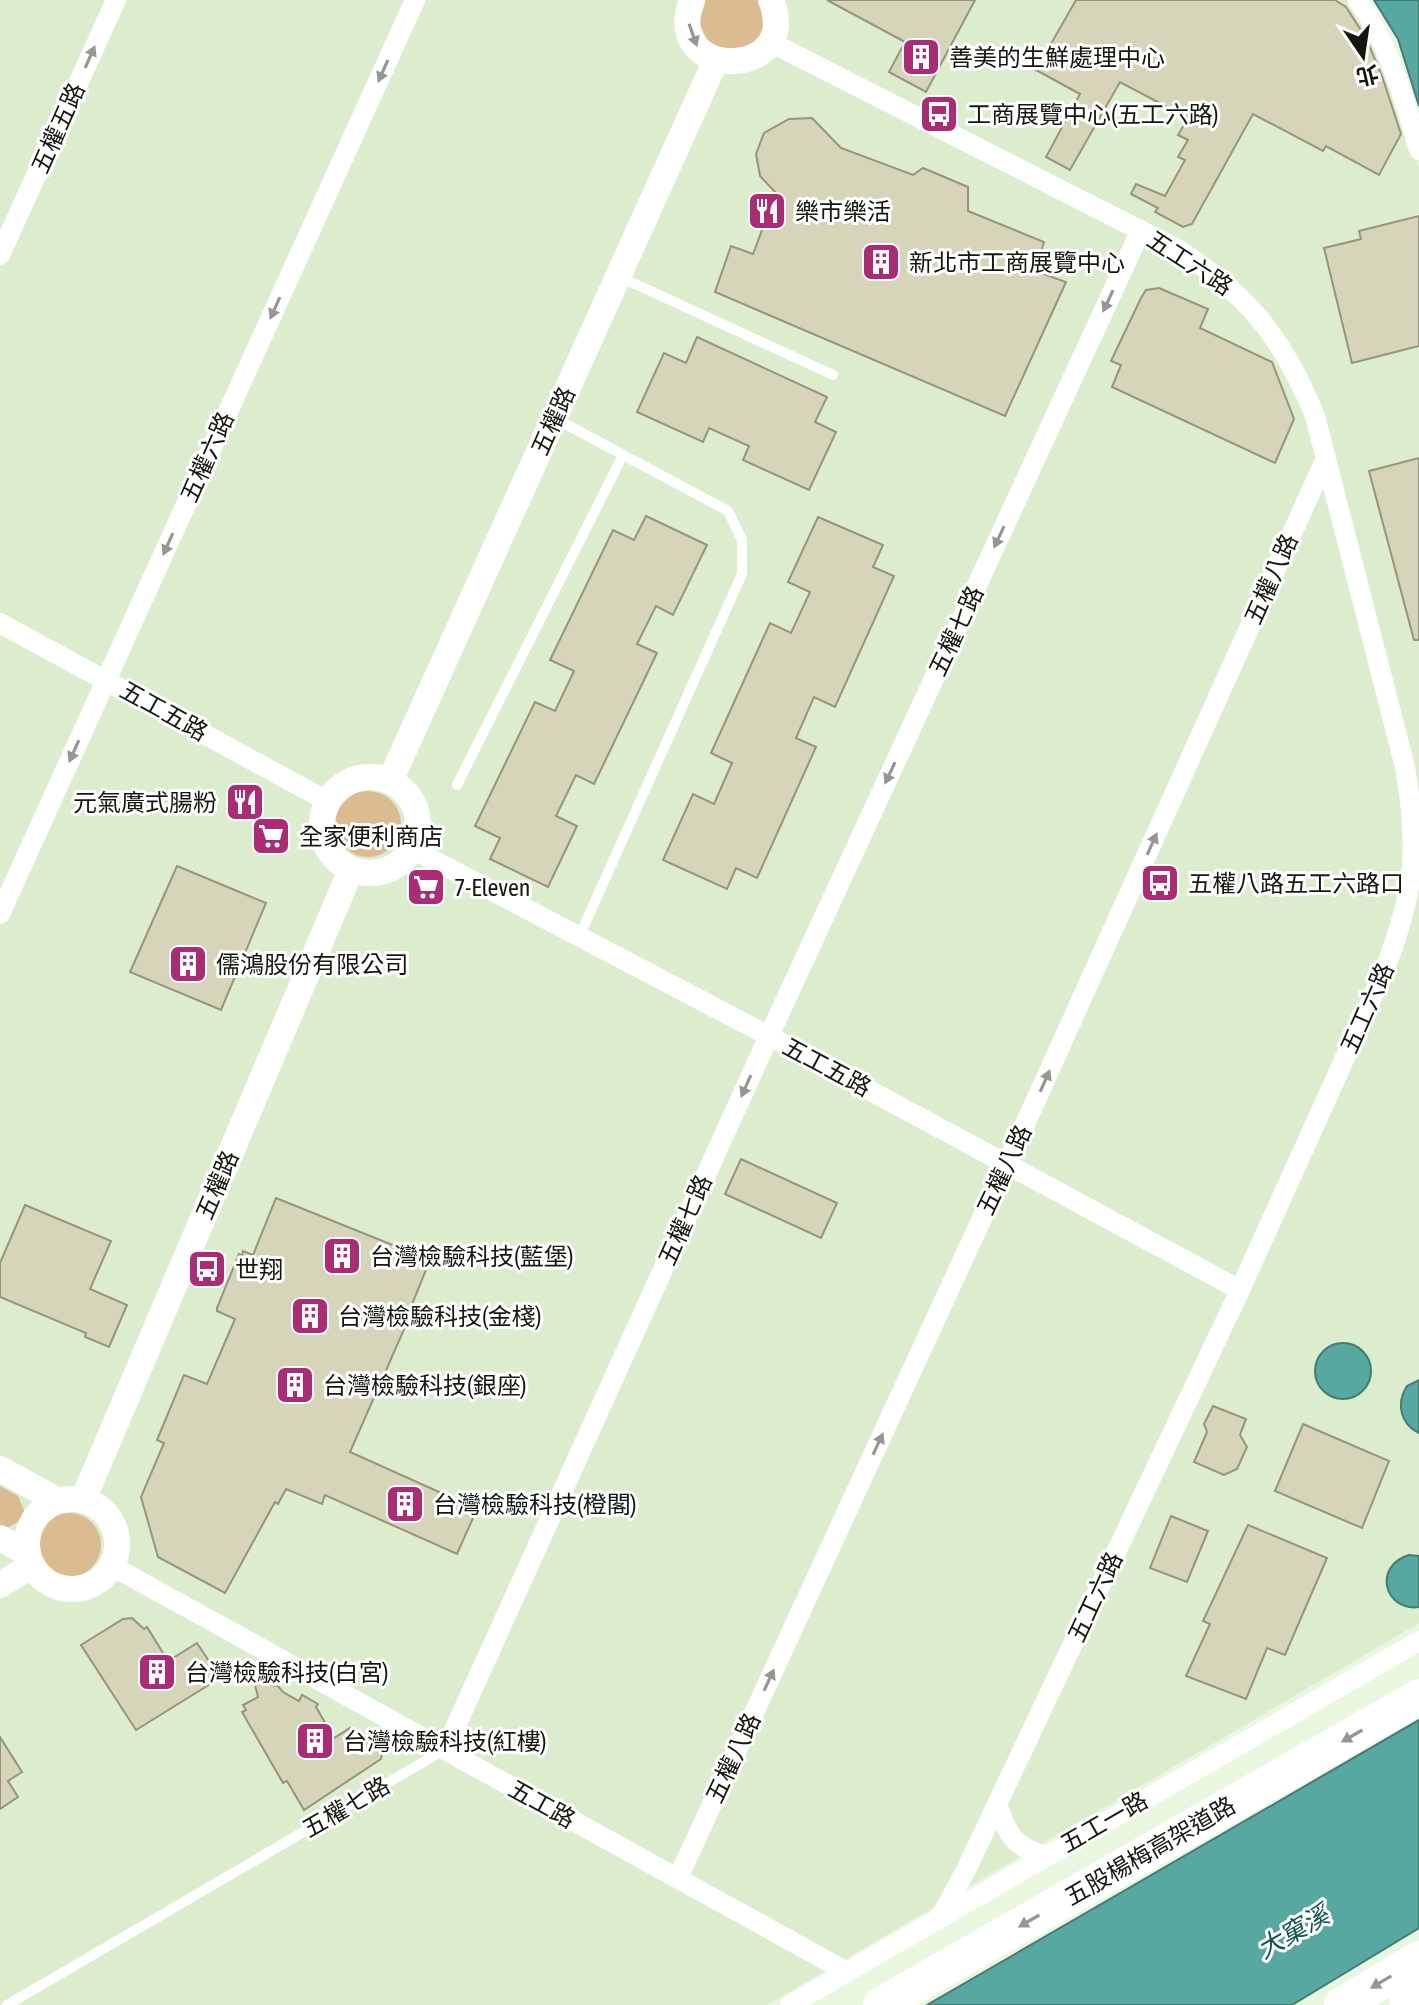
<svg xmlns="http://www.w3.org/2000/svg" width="1419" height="2005" font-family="'Asap Condensed','Noto Sans TC',sans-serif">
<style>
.built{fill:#dbedcd}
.green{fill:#dbbb90}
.water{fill:#56a8a0;stroke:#427d74;stroke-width:2}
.building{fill:#d6d4b9;stroke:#97947b;stroke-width:2}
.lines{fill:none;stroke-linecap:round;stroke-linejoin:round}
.service{stroke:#fff;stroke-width:10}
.minor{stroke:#fff;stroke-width:20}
.tertiary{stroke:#fff;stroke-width:26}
.motorway{stroke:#fff;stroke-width:36}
.oneway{fill:#959793}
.labels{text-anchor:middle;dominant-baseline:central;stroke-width:6;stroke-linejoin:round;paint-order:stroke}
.poi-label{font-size:24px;fill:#13180f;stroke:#fff;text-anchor:start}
.street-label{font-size:24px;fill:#13180f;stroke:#fff}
.water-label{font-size:26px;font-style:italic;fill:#105752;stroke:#fff}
</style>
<rect width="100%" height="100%" fill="#e9f7de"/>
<path class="built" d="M0,0H1348L1367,24L1413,142L1419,168V1623L767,2005H0Z"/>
<g class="green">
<path d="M706,0H760L764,35L738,54L708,42L699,22Z"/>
<circle cx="368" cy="824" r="33"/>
<path d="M0,1486L18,1496L24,1511L20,1521L7,1528L0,1526Z"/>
<circle cx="69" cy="1545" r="32"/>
</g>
<g class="water">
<path d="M1374,0H1419V106L1398,39Z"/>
<circle cx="1343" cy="1371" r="28"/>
<path d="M1419,1380V1433C1400,1424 1396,1403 1407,1386Z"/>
<path d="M1409,1555L1419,1556V1607C1385,1612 1372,1566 1409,1555Z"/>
<path d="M1419,1720V1928L1292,2005H927Z"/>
</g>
<g class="building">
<path d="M827,0H975L926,92L889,72L905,42Z"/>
<path d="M1076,0H1335L1346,7L1366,38L1382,76L1401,134L1379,175L1326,146L1323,151L1253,114L1192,224L1183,227L1155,212L1158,208L1131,194L1136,184L1165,196L1185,160L1178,157L1188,140L1178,135L1188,118L1120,82L1070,170L1046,157L1080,94L1036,70Z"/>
<path d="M812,118L841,148L913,175L923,168L968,187V211L1044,242L1035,271L1066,282L1005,416L715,292L731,246L753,254L776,193L760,176L756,154L764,133L789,119Z"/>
<path d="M1419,216V346L1352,363L1324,248L1361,239L1359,231Z"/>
<path d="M1159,288L1208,309L1200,328L1272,362L1294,419L1275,463L1112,387L1121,365L1111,361L1141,298L1146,290Z"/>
<path d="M697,337L827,397L815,422L836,432L809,490L743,460L749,446L709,428L703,442L637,412L664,353L686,363Z"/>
<path d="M1419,458V640H1414L1369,471Z"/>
<path d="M646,516L707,545L673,615L656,606L637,644L657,653L594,784L576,775L556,816L577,826L548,887L490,859L500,838L475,826L535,702L555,711L574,671L550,660L613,530L634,540Z"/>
<path d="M818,517L883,545L873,567L894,576L835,707L814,697L796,738L816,747L757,878L736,868L727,889L663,860L693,794L714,804L732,763L711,753L770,623L791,633L810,592L788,582Z"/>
<path d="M177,866L266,903L221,1010L130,972Z"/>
<path d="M741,1159L837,1203L821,1238L725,1194Z"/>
<path d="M276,1198L430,1260L404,1324L406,1325L350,1452L477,1509L457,1554L325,1495L322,1504L286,1489L278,1504L275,1502L225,1593L158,1557L141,1497L164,1443L157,1440L184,1375L207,1384L235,1319L217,1311V1308L239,1254L242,1256L243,1251L253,1255Z"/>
<path d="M25,1205L111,1241L90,1289L127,1305L109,1347L85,1337L86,1333L0,1297V1263Z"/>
<path d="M1213,1406L1246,1419L1240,1435L1247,1447L1237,1469L1224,1475L1194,1462L1207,1432L1204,1424Z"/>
<path d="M1303,1424L1389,1461L1362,1528L1275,1491Z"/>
<path d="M1171,1516L1208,1531L1187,1582L1150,1568Z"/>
<path d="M1248,1525L1327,1558L1285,1655L1267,1648L1246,1699L1186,1676L1210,1624L1203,1621Z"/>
<path d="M132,1618L144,1629L147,1627L168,1661L197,1643L220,1678L136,1730L81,1645L123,1619Z"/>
<path d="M258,1670L270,1676L274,1686L277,1685L283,1692L299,1701L302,1695L318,1704L316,1707L334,1738L350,1728L378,1744L382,1753L381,1759L304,1810L287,1781L283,1783L242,1712L246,1710L243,1705L258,1697L255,1685Z"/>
<path d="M0,1737L22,1772L8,1781L18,1797L0,1809Z"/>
</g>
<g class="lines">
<g class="service">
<path d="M620,277L833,375"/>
<path d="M556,419L728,511L742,540V574L579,937"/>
<path d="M457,785L623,455"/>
<path d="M7,2005L444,1750"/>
</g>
<g class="minor">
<path d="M1357,0C1386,36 1406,105 1419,150"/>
<path d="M770,42L1179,250C1250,297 1283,338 1315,416L1405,767C1419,849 1415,891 1385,969L1240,1290L965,1872L941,1916"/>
<path d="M0,255L116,0"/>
<path d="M0,623L327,801"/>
<path d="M412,849L769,1036L1240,1290"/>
<path d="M0,914L415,0"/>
<path d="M112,1566L847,1972"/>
<path d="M445,1750L769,1036L1141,230"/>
<path d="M997,1804C1008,1835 1013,1847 1046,1856"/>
<path d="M678,1878L1007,1164L1326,458"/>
<path d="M790,2005L1419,1641"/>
</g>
<g class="tertiary">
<path d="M692,0C660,82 804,81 771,0"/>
<circle cx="370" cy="825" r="48"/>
<path d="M390,781L716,60"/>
<path d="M0,1469L58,1501"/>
<circle cx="72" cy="1544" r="45"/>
<path d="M83,1500L351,870"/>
<path d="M0,1538L27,1553"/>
<path d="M0,1585L32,1565"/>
</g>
<g class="motorway">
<path d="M881,2005L1419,1697"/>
<path d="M1342,2005L1419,1959"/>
<path d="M1407,2005L1419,1998"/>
</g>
</g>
<defs><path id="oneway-solid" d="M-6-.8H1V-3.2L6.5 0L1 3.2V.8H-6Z" transform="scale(2)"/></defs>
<g class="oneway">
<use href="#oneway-solid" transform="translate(693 35) rotate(71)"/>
<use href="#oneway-solid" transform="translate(90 57) rotate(-66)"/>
<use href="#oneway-solid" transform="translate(383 71) rotate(114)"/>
<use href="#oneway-solid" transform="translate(1108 301) rotate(115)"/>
<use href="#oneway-solid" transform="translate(275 308) rotate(114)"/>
<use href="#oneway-solid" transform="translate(999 537) rotate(115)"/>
<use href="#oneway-solid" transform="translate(168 544) rotate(114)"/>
<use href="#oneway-solid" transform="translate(74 751) rotate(114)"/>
<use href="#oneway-solid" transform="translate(890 773) rotate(115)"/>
<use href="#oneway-solid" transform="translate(1152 844) rotate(-66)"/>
<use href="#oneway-solid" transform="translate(1045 1081) rotate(-66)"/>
<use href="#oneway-solid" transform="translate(746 1086) rotate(114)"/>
<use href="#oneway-solid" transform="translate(878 1444) rotate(-65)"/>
<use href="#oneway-solid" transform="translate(769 1680) rotate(-65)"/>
<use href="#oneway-solid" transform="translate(1352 1736) rotate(150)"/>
<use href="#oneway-solid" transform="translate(1029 1921) rotate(150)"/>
<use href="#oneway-solid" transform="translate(1381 1982) rotate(149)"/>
</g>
<defs>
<g id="building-square" transform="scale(2)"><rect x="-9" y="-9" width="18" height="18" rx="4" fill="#ad2a74" stroke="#fff"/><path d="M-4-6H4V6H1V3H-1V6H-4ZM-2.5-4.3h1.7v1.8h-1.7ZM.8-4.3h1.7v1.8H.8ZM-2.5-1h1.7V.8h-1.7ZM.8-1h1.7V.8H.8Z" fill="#fff"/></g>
<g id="bus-square" transform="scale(2)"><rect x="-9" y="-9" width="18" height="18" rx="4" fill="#ad2a74" stroke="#fff"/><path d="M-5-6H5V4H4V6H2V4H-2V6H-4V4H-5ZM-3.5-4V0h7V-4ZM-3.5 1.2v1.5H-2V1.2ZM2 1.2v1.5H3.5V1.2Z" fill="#fff"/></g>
<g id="restaurant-square" transform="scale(2)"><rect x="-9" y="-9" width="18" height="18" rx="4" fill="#ad2a74" stroke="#fff"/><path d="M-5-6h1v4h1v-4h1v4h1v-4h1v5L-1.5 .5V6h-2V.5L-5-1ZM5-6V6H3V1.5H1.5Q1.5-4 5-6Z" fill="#fff"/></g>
<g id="supermarket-square" transform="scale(2)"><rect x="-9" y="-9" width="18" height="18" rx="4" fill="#ad2a74" stroke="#fff"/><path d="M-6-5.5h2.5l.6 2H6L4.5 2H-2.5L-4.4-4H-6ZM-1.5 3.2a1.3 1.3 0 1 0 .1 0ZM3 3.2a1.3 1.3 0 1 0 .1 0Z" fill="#fff"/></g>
</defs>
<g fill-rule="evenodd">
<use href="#building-square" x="921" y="57"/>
<use href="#bus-square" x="939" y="114"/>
<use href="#restaurant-square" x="767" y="211"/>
<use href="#building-square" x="881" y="262"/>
<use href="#restaurant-square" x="245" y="802"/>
<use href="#supermarket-square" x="271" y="836"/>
<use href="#bus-square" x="1160" y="883"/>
<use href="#supermarket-square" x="426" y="887"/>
<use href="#building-square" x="188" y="964"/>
<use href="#building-square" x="342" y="1256"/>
<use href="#bus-square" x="207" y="1269"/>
<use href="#building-square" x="310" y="1316"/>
<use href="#building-square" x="295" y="1385"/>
<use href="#building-square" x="405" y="1504"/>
<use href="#building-square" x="157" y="1672"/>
<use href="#building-square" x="315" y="1741"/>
</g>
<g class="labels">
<g class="poi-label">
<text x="949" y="57">善美的生鮮處理中心</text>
<text x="967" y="114">工商展覽中心(五工六路)</text>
<text x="795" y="211">樂市樂活</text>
<text x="909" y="262">新北市工商展覽中心</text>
<text x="217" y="802" text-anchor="end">元氣廣式腸粉</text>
<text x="299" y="836">全家便利商店</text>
<text x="1188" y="883">五權八路五工六路口</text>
<text x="454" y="887">7-Eleven</text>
<text x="216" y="964">儒鴻股份有限公司</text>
<text x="370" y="1256">台灣檢驗科技(藍堡)</text>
<text x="235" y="1269">世翔</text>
<text x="338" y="1316">台灣檢驗科技(金棧)</text>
<text x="323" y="1385">台灣檢驗科技(銀座)</text>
<text x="433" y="1504">台灣檢驗科技(橙閣)</text>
<text x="185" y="1672">台灣檢驗科技(白宮)</text>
<text x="343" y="1741">台灣檢驗科技(紅樓)</text>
</g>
<g class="street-label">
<text transform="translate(58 128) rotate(-66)">五權五路</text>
<text transform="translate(1190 263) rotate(33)">五工六路</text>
<text transform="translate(553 421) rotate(-66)">五權路</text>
<text transform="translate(207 457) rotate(-66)">五權六路</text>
<text transform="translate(1271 579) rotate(-66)">五權八路</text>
<text transform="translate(956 631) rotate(-65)">五權七路</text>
<text transform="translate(164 711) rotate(29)">五工五路</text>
<text transform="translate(1367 1008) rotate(-66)">五工六路</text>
<text transform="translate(827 1067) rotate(28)">五工五路</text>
<text transform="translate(1004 1170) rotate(-65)">五權八路</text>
<text transform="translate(217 1185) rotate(-67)">五權路</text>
<text transform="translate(685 1220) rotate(-66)">五權七路</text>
<text transform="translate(1095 1597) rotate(-65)">五工六路</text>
<text transform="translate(733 1758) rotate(-65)">五權八路</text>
<text transform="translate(542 1804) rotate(29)">五工路</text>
<text transform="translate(346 1807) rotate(-30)">五權七路</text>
<text transform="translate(1104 1822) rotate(-30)">五工一路</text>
<text transform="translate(1150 1851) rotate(-30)">五股楊梅高架道路</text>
</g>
<g class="water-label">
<text transform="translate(1293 1932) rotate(-30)">大窠溪</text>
</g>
</g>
<g transform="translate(1363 56) rotate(167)" stroke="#ffffff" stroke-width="6" paint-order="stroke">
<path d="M0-6L14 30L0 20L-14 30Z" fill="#13180f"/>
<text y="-12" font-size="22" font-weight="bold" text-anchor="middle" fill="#13180f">北</text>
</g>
</svg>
